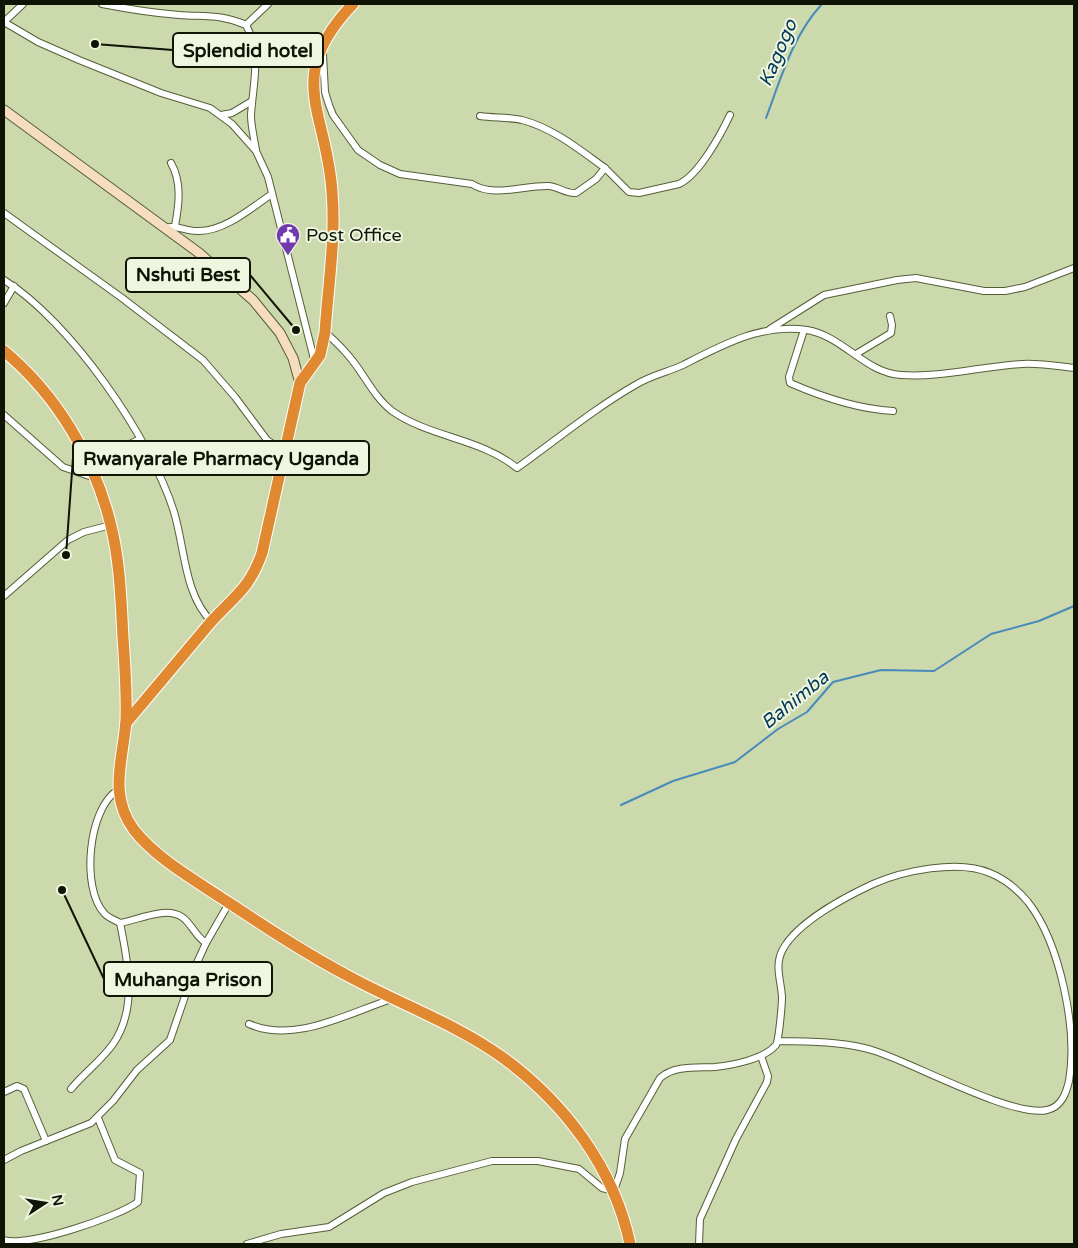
<svg xmlns="http://www.w3.org/2000/svg" width="1078" height="1248" font-family="'Varela Round',sans-serif">
<style>
.lines{fill:none;stroke-linecap:round;stroke-linejoin:round}
.stream{stroke:#488bba;stroke-width:2}
.street-casing{stroke:#545f38;stroke-width:8}
.secondary-casing{stroke:#545f38;stroke-width:11}
.highway-casing{stroke:#fff;stroke-width:13}
.street{stroke:#fff;stroke-width:6}
.secondary{stroke:#f6dcc1;stroke-width:9}
.highway{stroke:#e08930;stroke-width:11}
.labels{text-anchor:middle;dominant-baseline:central;stroke-width:4;stroke-linejoin:round;paint-order:stroke}
.poi-label{font-size:18px;fill:#101405;stroke:#eff6e0;text-anchor:start}
.water-label{font-size:19px;font-style:italic;fill:#003858;stroke:#eff6e0}
.leader{fill:none;stroke:#101405;stroke-width:2}
.callout-dot{fill:#101405;stroke:#eff6e0;stroke-width:2}
.callout{fill:#eff6e0;stroke:#101405;stroke-width:2}
.callout-label{font-size:19px;text-anchor:middle;font-weight:bold;fill:#101405}
</style>
<rect width="100%" height="100%" fill="#cbd9ad"/>
<g class="lines">
<g class="stream">
<path d="M766,118C781,78 793,35 822,4"/>
<path d="M621,805L673,781L735,762L778,729L807,712L833,682L881,670L934,671L991,634L1039,621L1074,606"/>
</g>
<g class="street-casing">
<g id="street">
<path d="M102,4C128,9 153,13 179,15C205,17 221,14 246,25C262,54 253,83 251,115C251,126 254,138 256,150"/>
<path d="M4,22L38,42L79,60L161,93L210,108L232,124L256,151L268,177L315,363"/>
<path d="M4,22L23,4"/>
<path d="M246,25L268,4"/>
<path d="M323,55L325,92L329,105L333,115L358,150L380,165L400,174L472,184C493,198 524,185 549,186C559,187 566,194 576,193L596,179L605,168L629,192L639,193L679,184C699,175 721,134 730,115"/>
<path d="M221,115L232,113L252,101"/>
<path d="M480,116C493,118 509,117 522,120C553,128 580,150 605,168"/>
<path d="M171,163C182,182 179,205 175,226"/>
<path d="M4,213L122,298L203,360L235,397L267,440L285,452"/>
<path d="M164,228C177,224 186,232 199,231C225,231 251,208 272,194"/>
<path d="M4,280C70,321 151,438 174,512C185,548 184,595 212,622"/>
<path d="M4,303L14,286"/>
<path d="M770,329L824,295L897,280L916,278L984,291H1005L1025,287L1074,268"/>
<path d="M804,330L789,377L790,383C822,397 858,409 893,411"/>
<path d="M325,332C335,341 344,349 352,360C365,376 375,398 392,411C431,438 480,438 517,468C556,440 595,408 637,384C652,375 668,372 683,365C722,345 762,323 807,330C843,336 865,373 901,375C942,378 982,366 1022,364C1039,363 1057,366 1074,368"/>
<path d="M856,354L891,333L892,325L890,316"/>
<path d="M4,415L63,467L95,478"/>
<path d="M89,464L140,439"/>
<path d="M4,596L68,540L84,532L111,525"/>
<path d="M118,790C88,808 81,888 104,913C108,918 115,920 120,923C138,920 165,906 182,917C192,924 195,936 206,943"/>
<path d="M249,1024C295,1044 348,1013 392,999"/>
<path d="M71,1089C84,1073 101,1061 113,1044C138,1008 128,962 120,923"/>
<path d="M4,1092L17,1086L24,1089L46,1141"/>
<path d="M4,1160L21,1151L91,1123L113,1101L137,1070L170,1040L195,967L206,943L229,903"/>
<path d="M4,1240C26,1248 118,1217 138,1202L140,1173L115,1160L98,1118"/>
<path d="M247,1244L281,1234L329,1227L384,1193L412,1182L492,1161H538L579,1169L602,1188L614,1191L620,1173L625,1139L660,1078C675,1065 697,1068 715,1067C734,1065 764,1059 776,1045C779,1040 782,1004 782,997C781,980 774,965 783,949C798,922 845,897 873,884C902,871 959,859 990,873C1005,879 1018,890 1028,902C1060,943 1078,1030 1069,1081C1066,1094 1061,1107 1047,1110C1013,1118 913,1063 875,1051C844,1041 810,1042 778,1041"/>
<path d="M699,1244L700,1219L736,1139L767,1082L768,1076L761,1056"/>
</g>
</g>
<g class="secondary-casing">
<path id="secondary" d="M4,110L199,253L253,300L280,333L293,358L300,383"/>
</g>
<g class="highway-casing">
<g id="highway">
<path d="M4,351C57,395 95,459 111,526C120,562 121,600 123,638C125,666 127,693 126,721C123,760 108,795 134,830C157,859 193,879 223,899C264,926 306,954 350,977C400,1004 456,1024 502,1057C565,1103 614,1168 630,1244"/>
<path d="M126,723C154,690 182,656 210,623C234,596 249,590 262,553L300,383L320,355L325,332C328,286 336,238 332,192C327,111 283,77 353,4"/>
</g>
</g>
<use href="#street" class="street"/>
<use href="#secondary" class="secondary"/>
<use href="#highway" class="highway"/>
</g>
<defs>
<g id="civic-pin" transform="scale(1.25)"><path d="M0 17L-7.5 6A9.5 9.5 0 1 1 7.5 6Z" fill="#7139b0" stroke="#eff6e0"/><path d="M-.6-6.5H3V-4.5H.6V-3L4-1V1h2V6H-6V1h2V-1L-.6-3ZM-1.2 2.5V6h2.4V2.5Z" fill="#fff"/></g>
</defs>
<g fill-rule="evenodd">
<use href="#civic-pin" x="288" y="235"/>
</g>
<g class="labels">
<g class="poi-label">
<text x="306" y="235">Post Office</text>
</g>
<g class="water-label">
<text transform="translate(778 53) rotate(-67)">Kagogo</text>
<text transform="translate(795 700) rotate(-39)">Bahimba</text>
</g>
</g>
<path class="leader" d="M95 44L173 50M296 330L250 275M66 555L73 458M62 890L104 979"/>
<g class="callout-dot">
<circle cx="95" cy="44" r="5"/>
<circle cx="296" cy="330" r="5"/>
<circle cx="66" cy="555" r="5"/>
<circle cx="62" cy="890" r="5"/>
</g>
<g class="callout">
<rect x="173" y="33" width="150" height="34" rx="5"/>
<rect x="126" y="258" width="124" height="34" rx="5"/>
<rect x="73" y="441" width="296" height="34" rx="5"/>
<rect x="104" y="962" width="168" height="34" rx="5"/>
</g>
<g class="callout-label">
<text x="248" y="57">Splendid hotel</text>
<text x="188" y="281">Nshuti Best</text>
<text x="221" y="465">Rwanyarale Pharmacy Uganda</text>
<text x="188" y="986">Muhanga Prison</text>
</g>
<rect width="1078" height="1248" fill="none" stroke="#101405" stroke-width="10"/>
<g transform="translate(45 1203) rotate(78)" stroke="#eff6e0" stroke-width="4" paint-order="stroke">
<path d="M0-4L9 19L0 12L-9 19Z" fill="#101405"/>
<text y="-8" font-size="14" font-weight="bold" text-anchor="middle" fill="#101405">N</text>
</g>
</svg>
